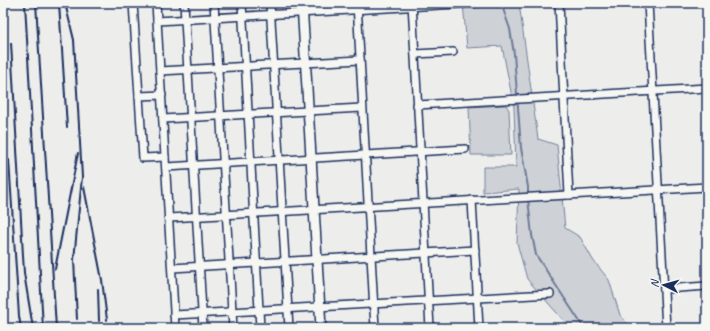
<svg xmlns="http://www.w3.org/2000/svg" width="710" height="331" font-family="Caveat,sans-serif">
<style>
.green{fill:#ced2d7;stroke:#74809a}
.lines{fill:none;stroke-linecap:round;stroke-linejoin:round}
.stream{stroke:#6e7a96;stroke-width:2}
.minor-casing{stroke:#1b2f5e;stroke-width:10}
.tertiary-casing{stroke:#1b2f5e;stroke-width:12}
.minor{stroke:#f6f6f2;stroke-width:7}
.tertiary{stroke:#f6f6f2;stroke-width:9}
.rail{stroke:#1b2f5e;stroke-width:2}
</style>
<rect width="100%" height="100%" fill="#edeeec"/>
<filter id="ink" filterUnits="userSpaceOnUse"><feTurbulence type="fractalNoise" baseFrequency=".025" numOctaves="2"/><feDisplacementMap in="SourceGraphic" scale="8" xChannelSelector="R" yChannelSelector="G"/><feConvolveMatrix kernelMatrix="1 2 1 2 8 2 1 2 1" color-interpolation-filters="sRGB"/></filter>
<g filter="url(#ink)">
<g class="green">
<path d="M463,3H519L538,139L557,145L565,228L580,237L593,260L609,280L620,315L631,328H567L564,321L527,279L517,243L519,189L483,192V167H516L514,107L502,46L467,48Z"/>
<path d="M506,105L509,110L511,155H471L469,107Z"/>
</g>
<g class="lines">
<g class="stream">
<path d="M501,3L510,29L514,54L521,148L528,187V195"/>
<path d="M528,199L532,235L536,255L584,328"/>
</g>
<g class="minor-casing">
<g id="minor">
<path d="M133,3L143,158L165,157"/>
<path d="M156,3L175,328"/>
<path d="M184,3L203,328"/>
<path d="M214,3L233,328"/>
<path d="M242,3L260,328"/>
<path d="M270,3L289,328"/>
<path d="M357,3L375,328"/>
<path d="M412,3L430,328"/>
<path d="M559,3L569,195"/>
<path d="M648,3L666,328"/>
<path d="M157,21L476,3"/>
<path d="M415,54L453,52"/>
<path d="M160,71L360,60"/>
<path d="M139,96L162,95"/>
<path d="M417,105L707,88"/>
<path d="M163,119L362,108"/>
<path d="M166,167L465,149"/>
<path d="M472,200L479,328"/>
<path d="M169,218L707,187"/>
<path d="M172,268L475,250"/>
<path d="M664,289L707,286"/>
<path d="M174,315L550,294"/>
</g>
</g>
<g class="tertiary-casing">
<path id="tertiary" d="M302,3L321,328"/>
</g>
<use href="#minor" class="minor"/>
<use href="#tertiary" class="tertiary"/>
<g class="rail">
<path d="M25,3L43,328"/>
<path d="M36,3L56,328"/>
<path d="M59,3L67,127"/>
<path d="M65,3L74,40L82,177L74,260L77,319"/>
<path d="M11,43L24,273L33,328"/>
<path d="M9,160L19,316L21,328"/>
<path d="M84,187L102,280L107,320"/>
<path d="M55,269L78,153"/>
<path d="M98,289L99,321"/>
</g>
</g>
</g>
<rect width="710" height="331" fill="none" stroke="#f6f6f2" stroke-width="16"/>
<rect x="8" y="8" width="694" height="315" fill="none" stroke="#1b2f5e" stroke-width="1.5" filter="url(#ink)"/>
<g transform="translate(664 285) rotate(276)" stroke="#f6f6f2" stroke-width="3" paint-order="stroke">
<path d="M0-3L7 15L0 10L-7 15Z" fill="#1b2f5e"/>
<text y="-6" font-size="11" font-weight="bold" text-anchor="middle" fill="#1b2f5e">N</text>
</g>
</svg>
